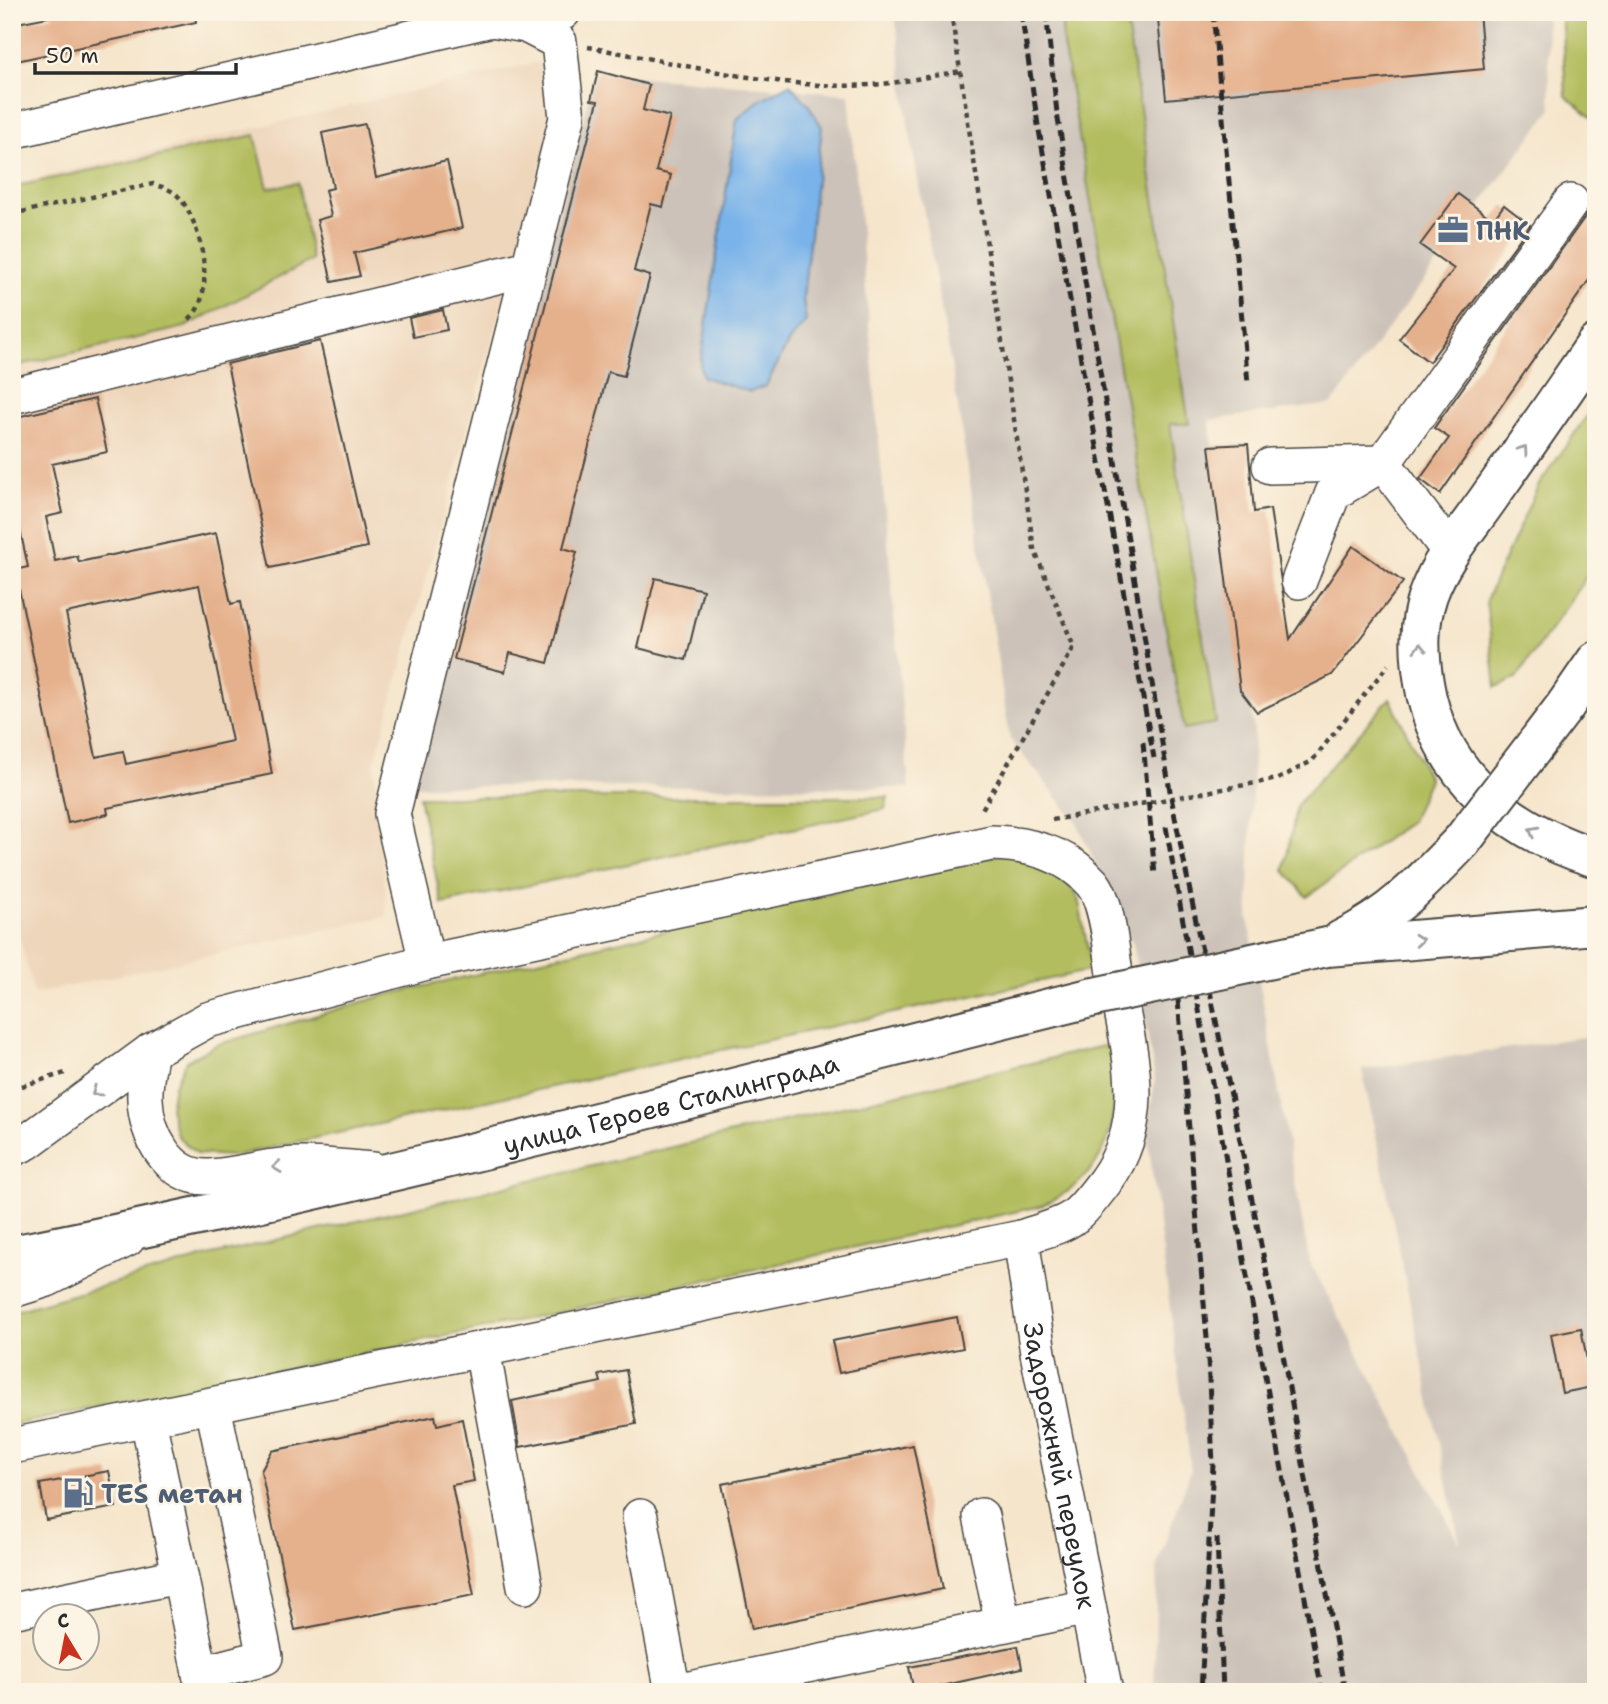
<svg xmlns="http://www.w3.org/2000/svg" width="1608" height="1704" font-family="'Shantell Sans',sans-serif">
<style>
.built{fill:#eed6bb}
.industrial{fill:#ccc2b9}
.green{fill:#b2bd5f;stroke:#6e7445;stroke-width:2}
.water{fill:#79b3ea;stroke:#526f8a;stroke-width:2}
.building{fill:#e5b08c;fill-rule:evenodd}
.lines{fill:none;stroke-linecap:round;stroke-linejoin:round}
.minor-casing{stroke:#494743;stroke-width:38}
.major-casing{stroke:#494743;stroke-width:42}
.path{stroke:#494743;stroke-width:4.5;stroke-dasharray:5 5;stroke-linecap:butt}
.minor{stroke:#fff;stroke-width:35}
.major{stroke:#fff;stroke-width:38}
.rail{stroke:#2b2b2b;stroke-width:5;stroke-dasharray:10 5;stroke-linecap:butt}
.major-bridge-casing{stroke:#494743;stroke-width:42;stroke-linecap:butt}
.major-bridge{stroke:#fff;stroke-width:38}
.oneway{stroke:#a0a0a0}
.labels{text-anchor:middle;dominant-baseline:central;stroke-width:5;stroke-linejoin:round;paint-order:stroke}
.service-label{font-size:26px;font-weight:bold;fill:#4e5e75;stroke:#fcf5e5;text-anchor:start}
.street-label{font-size:26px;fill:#2b2b2b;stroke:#fcf5e5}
</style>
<rect width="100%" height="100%" fill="#fcf5e5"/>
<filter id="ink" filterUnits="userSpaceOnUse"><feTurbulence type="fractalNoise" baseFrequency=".0143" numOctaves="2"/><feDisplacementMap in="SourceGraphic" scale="14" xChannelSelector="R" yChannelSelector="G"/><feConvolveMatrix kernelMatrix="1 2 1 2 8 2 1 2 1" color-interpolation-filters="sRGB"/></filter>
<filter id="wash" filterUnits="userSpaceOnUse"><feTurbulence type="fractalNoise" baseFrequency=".00686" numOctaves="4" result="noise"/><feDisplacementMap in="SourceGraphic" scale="28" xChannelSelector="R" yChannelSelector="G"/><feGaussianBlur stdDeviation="1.57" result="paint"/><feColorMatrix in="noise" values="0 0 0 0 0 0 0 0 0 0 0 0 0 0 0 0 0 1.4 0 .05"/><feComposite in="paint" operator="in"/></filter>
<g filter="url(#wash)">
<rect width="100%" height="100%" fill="#f5e5cb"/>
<path class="built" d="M539,62L554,118L374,765L387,916L34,994L12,905V184Z"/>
<g class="industrial">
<path d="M895,12H1546L1551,110L1332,404L1209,420L1254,731L1248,918L1309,1260L1460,1544L1362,1070L1596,1035V1692H1154L1157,1565L1191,1470L1147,1132L1155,1079L1133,944L1076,821L1010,739L951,363L908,124Z"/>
<path d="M595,73L849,94L909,788L414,786Z"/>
</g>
<g class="green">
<path d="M1061,12H1125L1189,424H1170L1216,723L1184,729L1063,45Z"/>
<path d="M1561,12H1596V121L1566,96Z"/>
<path d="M255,135L268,188L298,183L312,260L185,327L12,367V187Z"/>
<path d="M1596,403V563L1516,679L1496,687L1486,600L1538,486Z"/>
<path d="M1390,698L1429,779L1411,821L1307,897L1284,870L1297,805Z"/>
<path d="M419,797H888L885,809L442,904Z"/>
<path d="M1004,853L1063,876L1078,898L1092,970L232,1156L197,1154L177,1136L170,1108L174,1085L186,1061L216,1045L382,996Z"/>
<path d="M1112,1044C1119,1117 1116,1173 1041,1206L529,1319L12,1425V1312L212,1255Z"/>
</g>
<path class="water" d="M790,84L808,104L822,127L803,298L806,321L789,341L766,386L750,392L703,377L700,366L737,119L758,101Z"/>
<g id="blocks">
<g class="building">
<path d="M52,12H195L196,22L12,62V24L53,16Z"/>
<path d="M1237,12H1479L1484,69L1166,99L1158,20Z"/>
<path d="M598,71L649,85L643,110L670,117L656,171L671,175L663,207L651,204L634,271L650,276L624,376L608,372L563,548L577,552L548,663L510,653L505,672L454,659L598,101L591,100Z"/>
<path d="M365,124L376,178L447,161L462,228L354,253L360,276L332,282L317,220L331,216L325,190L333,188L322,133Z"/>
<path d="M1458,194L1493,220L1504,205L1530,225L1429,362L1399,339L1454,269L1420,245Z"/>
<path d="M1596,196V270L1440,494L1420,479L1449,438L1434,428L1587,214Z"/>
<path d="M443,310L447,330L413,337L409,318Z"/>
<path d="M320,341L367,547L270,568L227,364Z"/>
<path d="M95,399L107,452L52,464L63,513L46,517L55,561L77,556L79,562L216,533L231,604L240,602L272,774L107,808L108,814L68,823L15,570L28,567L18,520L12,521V418ZM199,585L232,741L126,764L123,751L96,757L66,613Z"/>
<path d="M1248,444L1254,512L1270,509L1290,639L1353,546L1403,582L1332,675L1257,712L1240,690L1209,446Z"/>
<path d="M655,578L703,590L686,660L638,648Z"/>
<path d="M957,1317L963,1348L839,1373L832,1341Z"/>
<path d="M1581,1328L1592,1387L1562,1393L1551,1334Z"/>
<path d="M626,1370L636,1424L520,1447L512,1401L601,1382L599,1375Z"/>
<path d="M435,1416L437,1425L462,1419L474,1481L452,1485L474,1595L295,1630L261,1471L272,1451Z"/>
<path d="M913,1445L943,1589L752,1629L722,1484Z"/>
<path d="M109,1471L116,1507L46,1520L40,1484Z"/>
<path d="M1018,1646L1022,1668L914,1692L909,1667Z"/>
</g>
</g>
</g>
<g filter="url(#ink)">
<use href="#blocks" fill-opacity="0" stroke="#494743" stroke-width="2"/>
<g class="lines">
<g class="minor-casing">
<g id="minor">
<path d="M12,131L492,19L563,12"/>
<path d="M12,396L529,268"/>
<path d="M1270,466L1380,463"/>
<path d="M1450,552L1383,463L1571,202"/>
<path d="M1299,581L1333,493L1383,463"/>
<path d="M427,962L392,814L567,118L559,42L526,25L492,19"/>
<path d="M151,1051C148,1067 144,1083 145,1099C146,1134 168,1179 209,1177C234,1176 258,1168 283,1166C312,1163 344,1168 373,1170"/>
<path d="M12,1149L27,1142L151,1051L207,1020L427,962L992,843C1030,844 1066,853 1092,883C1108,901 1112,956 1116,981C1129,1051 1151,1117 1106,1180C1097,1192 1086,1207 1075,1216C1061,1227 1037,1232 1021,1238L12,1446"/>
<path id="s1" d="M1021,1238L1038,1353L1105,1692"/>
<path d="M12,1290L47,1279L127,1239"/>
<path d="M482,1349L525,1586"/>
<path d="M148,1419L204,1692"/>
<path d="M981,1516L1003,1624"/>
<path d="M640,1517L673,1692"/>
<path d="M12,1611L178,1576"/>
<path d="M200,1674L265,1657L213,1406"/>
<path d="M676,1692L1088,1607"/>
</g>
</g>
<g class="major-casing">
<g id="major">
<path d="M1596,344C1562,393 1528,443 1493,492C1470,526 1442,556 1428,595C1418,625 1419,652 1424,683C1439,776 1510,831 1596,858"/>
<path d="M1565,706L1596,661"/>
<path d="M1341,940C1391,916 1424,881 1462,841"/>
<path d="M1327,947L1596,925"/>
<path id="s2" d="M12,1255C376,1183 735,1086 1094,997"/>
</g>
</g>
<g class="path">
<path d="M951,12L1034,549L1074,647L980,813"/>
<path d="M588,47C675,62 783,91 870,85C900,83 931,76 961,71"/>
<path d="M12,214L153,184C162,187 171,189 178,196C201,220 218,296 189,319"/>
<path d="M1052,820L1278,779L1312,761L1388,665"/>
<path d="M12,1089L65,1073"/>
</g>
<use href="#minor" class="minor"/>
<use href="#major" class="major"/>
<g class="rail">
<path d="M1021,12L1038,125L1154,758"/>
<path d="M1046,12L1057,113L1171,797L1281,1344L1345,1692"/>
<path d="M1213,12L1248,383"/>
<path d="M1143,742L1155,875"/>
<path d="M1166,827L1322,1692"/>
<path d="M1178,1000L1207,1338L1213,1464L1201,1692"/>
<path d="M1217,1538L1223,1692"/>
</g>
<g class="major-bridge-casing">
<g id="major-bridge">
<path d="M1462,841L1565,706"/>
<path d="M1094,997L1327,947"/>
</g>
</g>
<use href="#major-bridge" class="major-bridge"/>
</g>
<defs><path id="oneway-chevron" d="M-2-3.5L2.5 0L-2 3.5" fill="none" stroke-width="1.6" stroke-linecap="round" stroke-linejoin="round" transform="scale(1.75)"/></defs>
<g class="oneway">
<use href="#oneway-chevron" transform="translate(1523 450) rotate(-55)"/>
<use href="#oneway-chevron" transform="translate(1420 648) rotate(-92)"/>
<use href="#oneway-chevron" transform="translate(1533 831) rotate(-152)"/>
<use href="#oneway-chevron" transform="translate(1419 940) rotate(-5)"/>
<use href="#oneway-chevron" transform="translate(96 1092) rotate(144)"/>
<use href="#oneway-chevron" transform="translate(277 1167) rotate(173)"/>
</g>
</g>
<defs>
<g id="office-bare" transform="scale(2.415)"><path d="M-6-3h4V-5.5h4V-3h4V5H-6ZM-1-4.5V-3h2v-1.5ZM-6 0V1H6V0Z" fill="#5c6f8a" stroke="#fcf5e5" stroke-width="2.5" paint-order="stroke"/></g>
<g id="fuel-bare" transform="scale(2.415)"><path d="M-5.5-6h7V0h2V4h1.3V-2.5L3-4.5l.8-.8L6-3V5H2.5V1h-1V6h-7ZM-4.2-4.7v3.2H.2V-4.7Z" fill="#5c6f8a" stroke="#fcf5e5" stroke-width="2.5" paint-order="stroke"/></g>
</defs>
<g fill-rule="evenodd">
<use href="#office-bare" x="1453" y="230"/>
<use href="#fuel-bare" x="78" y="1493"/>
</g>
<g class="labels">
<g class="service-label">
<text x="1476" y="230">ПНК</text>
<text x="101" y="1493">TES метан</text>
</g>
<g class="street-label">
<text stroke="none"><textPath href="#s2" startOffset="676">улица Героев Сталинграда</textPath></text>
<text stroke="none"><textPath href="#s1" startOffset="231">Задорожный переулок</textPath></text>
</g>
</g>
<rect width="1608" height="1704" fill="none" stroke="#fcf5e5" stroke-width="42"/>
<g transform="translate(66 1637) rotate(350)"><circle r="33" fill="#fcf5e5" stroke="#a8a49b" stroke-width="2"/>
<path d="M0-5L12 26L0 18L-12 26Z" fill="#c8321e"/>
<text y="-10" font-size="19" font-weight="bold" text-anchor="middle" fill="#2b2b2b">С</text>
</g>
<path d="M35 63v10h201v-10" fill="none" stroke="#2b2b2b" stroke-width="3.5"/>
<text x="46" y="63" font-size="21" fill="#2b2b2b" stroke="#fcf5e5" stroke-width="5" paint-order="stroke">50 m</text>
</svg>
